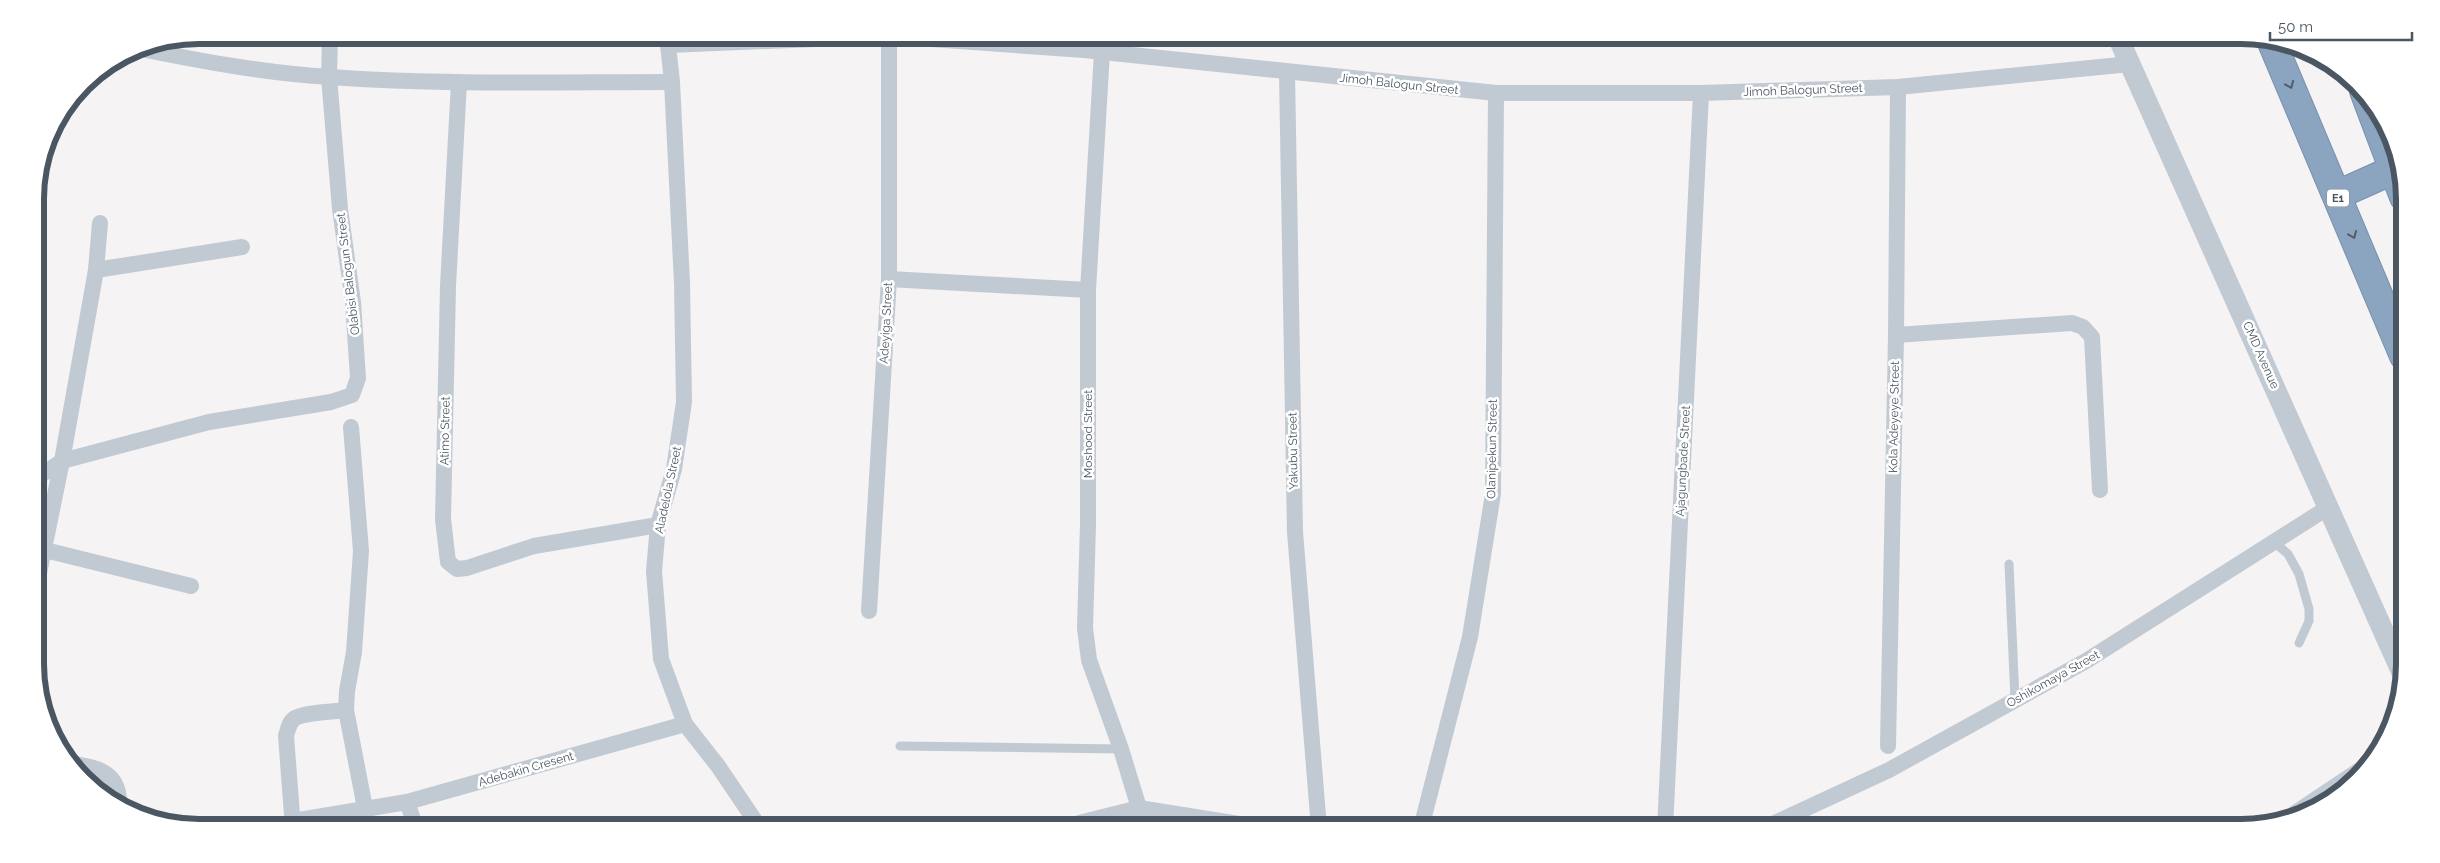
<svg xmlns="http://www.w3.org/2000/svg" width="2440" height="863" font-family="Raleway,sans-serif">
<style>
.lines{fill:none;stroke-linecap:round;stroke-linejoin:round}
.motorway-casing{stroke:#7690ad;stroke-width:30}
.service{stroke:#c1cad2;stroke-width:9}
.minor{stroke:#c1cad2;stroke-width:16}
.tertiary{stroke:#c1cad2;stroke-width:21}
.motorway{stroke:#8ba5c1;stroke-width:28}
.oneway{stroke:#505e6b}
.labels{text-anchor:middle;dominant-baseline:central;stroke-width:5;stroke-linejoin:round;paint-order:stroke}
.shield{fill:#fff;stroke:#808990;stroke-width:1}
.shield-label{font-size:11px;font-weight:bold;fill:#4a5661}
.street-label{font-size:12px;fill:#4a5661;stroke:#fff}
.rim{fill:none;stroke:#4a5661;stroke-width:6}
</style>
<rect width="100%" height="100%" fill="#f5f3f3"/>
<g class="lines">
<g class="motorway-casing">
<g id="motorway">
<path d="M2271,40L2404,356"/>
<path d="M2364,91L2404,197"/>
<path d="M2337,195L2393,170"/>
</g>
</g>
<g class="service">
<path d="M2275,543L2288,554L2299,574L2309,609V621L2299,643"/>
<path d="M2009,564L2015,700"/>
<path d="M900,746L1121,749"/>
</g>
<g class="minor">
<path d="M667,35L672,82L682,283L684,402L674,469L658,525L654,571L661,659L685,724L718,766L760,828"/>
<path d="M668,45L889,36L1084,50L1496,93H1701L1898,87L2130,64"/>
<path d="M136,48C200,61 265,73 330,77C444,85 558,82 672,82"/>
<path d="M1102,52L1088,290V524L1085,628L1089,660L1121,749L1139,808"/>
<path d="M1287,73L1295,532L1319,828"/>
<path d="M459,82L448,286L443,519L448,562L457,569L467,568L534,546L658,525"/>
<path d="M96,270L242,247"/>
<path d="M889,279L1088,290"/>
<path d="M1896,335L2072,323L2083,327L2092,337L2100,490"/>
<path d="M351,427L361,551L354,652L347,691L346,710L365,808"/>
<path d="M37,478L62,461L209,422L331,402L352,395L358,378L353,302L340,209L329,77L330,35"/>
<path d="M45,550L191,586"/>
<path d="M37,583L62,461L96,270L100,223"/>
<path d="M869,611L889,279V35"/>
<path d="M1888,746L1896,335L1898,87"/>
<path d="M71,763C97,768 118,771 119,801"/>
<path d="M407,802L416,828"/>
<path d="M293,821L407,802L685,724"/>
<path d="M2283,821L2373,761"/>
<path d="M293,828L286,736C288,729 289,722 295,718C306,712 333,712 346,710"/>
<path d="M1068,828L1079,823L1139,808L1264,828"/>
<path d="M1421,828L1470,637L1493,494L1496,93"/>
<path d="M1665,828L1701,93"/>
<path d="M1764,828L1889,770L2086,661L2329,507"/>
</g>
<path class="tertiary" d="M2117,35L2403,675"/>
<use href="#motorway" class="motorway"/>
</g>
<defs><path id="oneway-chevron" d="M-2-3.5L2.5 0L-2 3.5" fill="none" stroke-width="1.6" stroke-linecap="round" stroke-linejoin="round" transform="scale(1.25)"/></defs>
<g class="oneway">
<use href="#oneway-chevron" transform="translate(2290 85) rotate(67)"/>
<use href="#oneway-chevron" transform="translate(2353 235) rotate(67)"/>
</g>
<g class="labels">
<rect class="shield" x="2327" y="189.5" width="22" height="17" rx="4"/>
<g class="shield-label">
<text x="2338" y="198">E1</text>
</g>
<g class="street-label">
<text transform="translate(1399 84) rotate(6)">Jimoh Balogun Street</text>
<text transform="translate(1803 90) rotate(-2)">Jimoh Balogun Street</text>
<text transform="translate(348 274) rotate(-97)">Olabisi Balogun Street</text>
<text transform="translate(886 323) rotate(-87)">Adeyiga Street</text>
<text transform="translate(2261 355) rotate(66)">CMD Avenue</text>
<text transform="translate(1894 417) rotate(-89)">Kola Adeyeye Street</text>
<text transform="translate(445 431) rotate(-89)">Atimo Street</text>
<text transform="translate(1088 434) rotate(-90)">Moshood Street</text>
<text transform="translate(1492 449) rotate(-89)">Olanipekun Street</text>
<text transform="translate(1293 451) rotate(-91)">Yakubu Street</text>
<text transform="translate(1683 461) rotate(-87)">Ajagungbade Street</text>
<text transform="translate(668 490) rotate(-78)">Aladelola Street</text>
<text transform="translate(2053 679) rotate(-29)">Oshikomaya Street</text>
<text transform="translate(526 769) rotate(-16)">Adebakin Cresent</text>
</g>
</g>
<path d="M0 0H2440V863H0ZM199 44H2241A155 155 0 0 1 2396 199V664A155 155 0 0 1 2241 819H199A155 155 0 0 1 44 664V199A155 155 0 0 1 199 44Z" fill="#fff" fill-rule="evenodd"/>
<path class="rim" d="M199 44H2241A155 155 0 0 1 2396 199V664A155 155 0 0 1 2241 819H199A155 155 0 0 1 44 664V199A155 155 0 0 1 199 44Z"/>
<path d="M2270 32v8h142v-8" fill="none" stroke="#4a5661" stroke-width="2.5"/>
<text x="2278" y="32" font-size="15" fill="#4a5661" stroke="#ffffff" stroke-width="4" paint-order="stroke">50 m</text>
</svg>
